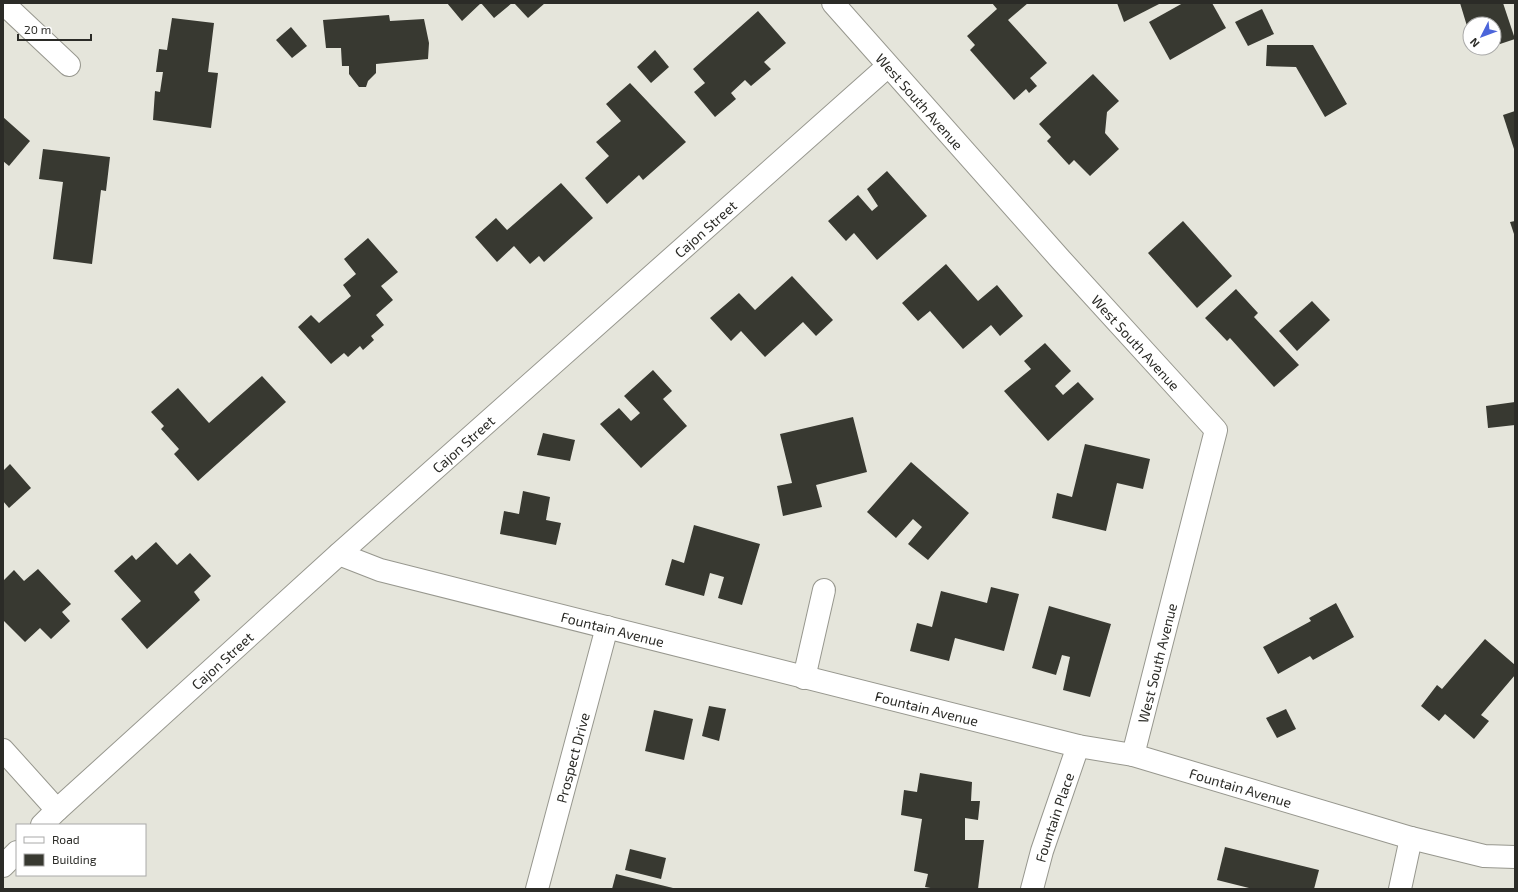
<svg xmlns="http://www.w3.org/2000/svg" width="1518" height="892" font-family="'Exo 2',sans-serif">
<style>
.building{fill:#383931}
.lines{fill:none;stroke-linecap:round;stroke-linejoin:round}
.minor-casing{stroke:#97978e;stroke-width:24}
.minor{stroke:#fff;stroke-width:22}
.labels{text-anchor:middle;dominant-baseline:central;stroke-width:4;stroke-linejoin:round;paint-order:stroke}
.street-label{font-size:14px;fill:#2b2b27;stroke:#fff}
</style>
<rect width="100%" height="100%" fill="#e5e5db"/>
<g class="building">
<path d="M447,3H512L494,18L481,3L462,21Z"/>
<path d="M514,3H545L528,18Z"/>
<path d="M992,3H1028L1008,20L1047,63L1030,78L1037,86L1029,93L1026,89L1014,100L970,50L975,45L967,36L997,9Z"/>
<path d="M1117,3H1161L1124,22Z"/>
<path d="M1183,3H1212L1226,28L1170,60L1149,22Z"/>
<path d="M1460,3H1503L1515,39L1494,46V24H1470V36Z"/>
<path d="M1262,9L1274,34L1248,46L1235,22Z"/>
<path d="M758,11L786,43L764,62L771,69L751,86L745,80L731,93L736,99L715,117L694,92L705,83L693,69Z"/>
<path d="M389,15L390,21L424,19L429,43L428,59L376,64V73L368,81L366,87H359L349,74V66H342L341,48H326L323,20Z"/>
<path d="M172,18L214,23L208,72L218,73L211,128L153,120L155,91L160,92L163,72H156L159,49L167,50Z"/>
<path d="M291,27L307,46L292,58L276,40Z"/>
<path d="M1267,45H1313L1347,104L1325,117L1296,67L1266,66Z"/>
<path d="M655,50L669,67L651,83L637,67Z"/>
<path d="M1093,74L1119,101L1107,112L1105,133L1119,149L1090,176L1074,160L1069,165L1047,141L1051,137L1039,124Z"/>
<path d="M630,83L686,142L643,180L639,175L607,204L585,178L609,156L596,142L621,121L606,104Z"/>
<path d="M1515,111V152L1503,115Z"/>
<path d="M3,117L30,141L9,166L3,161Z"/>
<path d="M43,149L110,157L106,191L101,190L92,264L53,259L63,182L39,179Z"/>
<path d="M887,171L927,216L877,260L854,233L846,241L828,221L858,195L872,211L878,206L867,189Z"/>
<path d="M561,183L593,218L544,262L539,256L530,264L514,246L497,262L475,237L496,218L507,230Z"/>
<path d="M1183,221L1232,276L1197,308L1148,253Z"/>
<path d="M1515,221V237L1510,222Z"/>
<path d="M368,238L398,272L381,286L393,300L376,315L384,325L371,336L374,340L363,350L360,346L348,357L344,353L331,364L298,327L311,315L319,323L351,296L343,285L356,274L344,259Z"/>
<path d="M946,264L978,301L997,285L1023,316L1000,336L991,325L963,349L930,311L918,321L902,303Z"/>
<path d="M792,276L833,320L816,336L803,322L765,357L741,331L731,341L710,318L739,293L755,310Z"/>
<path d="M1236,289L1258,313L1254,317L1299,365L1274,387L1230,338L1227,341L1205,318Z"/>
<path d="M1312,301L1330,320L1297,351L1279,331Z"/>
<path d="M1045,343L1071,371L1055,386L1063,395L1078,382L1094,399L1048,441L1004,391L1031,369L1024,361Z"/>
<path d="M653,370L672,391L663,399L687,426L641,468L600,424L619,408L631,421L640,413L624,396Z"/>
<path d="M262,376L286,402L198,481L174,454L179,449L161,429L164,426L151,412L178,388L209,423Z"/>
<path d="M1515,402V425L1488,428L1486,406Z"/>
<path d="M853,417L867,472L816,485L822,507L783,516L777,486L792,483L780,434Z"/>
<path d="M543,433L575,440L570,461L537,455Z"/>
<path d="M1085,444L1150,459L1143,489L1117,483L1106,531L1052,518L1057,493L1072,497Z"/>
<path d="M911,462L969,513L928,560L908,544L922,527L913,519L896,538L867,512Z"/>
<path d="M10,464L31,488L9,508L3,501V471Z"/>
<path d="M523,491L550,497L546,520L561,523L556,545L500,534L504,511L519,514Z"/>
<path d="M694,525L760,544L742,605L718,598L724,577L710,573L704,596L665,585L672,559L684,563Z"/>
<path d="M156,542L177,565L190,553L211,576L194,592L200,600L147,649L121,619L141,601L114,571L132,555L136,560Z"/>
<path d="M38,569L71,604L62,612L70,621L51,639L40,628L25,642L3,620V581L14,570L24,581Z"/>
<path d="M991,587L1019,594L1004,651L955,638L949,661L910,651L917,623L932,627L941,591L987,603Z"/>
<path d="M1336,603L1354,637L1313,660L1310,656L1278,674L1263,647L1311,621L1309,618Z"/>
<path d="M1049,606L1111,624L1090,697L1063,690L1070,657L1062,655L1056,675L1032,668Z"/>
<path d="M1485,639L1515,665V675L1481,715L1489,721L1474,739L1445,714L1439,721L1421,706L1437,685L1442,689Z"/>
<path d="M709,706L726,709L719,741L702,736Z"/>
<path d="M1286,709L1296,729L1277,738L1266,718Z"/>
<path d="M654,710L693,719L684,760L645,751Z"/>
<path d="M920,773L972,782L971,801H980L978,820L965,818V840H984L978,889H936L925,887L928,874L914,871L922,819L901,815L904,790L917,792Z"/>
<path d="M1225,847L1319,870L1314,889H1253L1217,880Z"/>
<path d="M630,849L666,858L661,879L625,870Z"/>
<path d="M616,874L673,888V889H612Z"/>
</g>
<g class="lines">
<g class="minor-casing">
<g id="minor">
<path d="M3,3L69,65"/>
<path id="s1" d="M833,3L1061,260L1216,430L1133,755"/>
<path id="s2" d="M339,554L380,570L1078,746L1133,755L1411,838L1484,856L1515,857"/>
<path d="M804,678L824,590"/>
<path d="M3,750L57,810"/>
<path id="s3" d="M42,825L57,810L339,554L888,66"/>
<path d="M3,866L17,852"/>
<path id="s4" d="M537,889L607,627"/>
<path id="s5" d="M1032,889L1042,851L1078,746"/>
<path d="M1400,889L1411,838"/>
</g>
</g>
<use href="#minor" class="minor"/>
</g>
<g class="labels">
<g class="street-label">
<text stroke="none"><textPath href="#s1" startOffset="131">West South Avenue</textPath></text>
<text stroke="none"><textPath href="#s3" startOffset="892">Cajon Street</textPath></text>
<text stroke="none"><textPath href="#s1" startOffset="455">West South Avenue</textPath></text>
<text stroke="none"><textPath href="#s3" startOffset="568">Cajon Street</textPath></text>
<text stroke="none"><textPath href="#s2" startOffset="284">Fountain Avenue</textPath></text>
<text stroke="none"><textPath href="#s3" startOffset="244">Cajon Street</textPath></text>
<text transform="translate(1157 663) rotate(-76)">West South Avenue</text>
<text stroke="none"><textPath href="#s2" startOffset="608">Fountain Avenue</textPath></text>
<text stroke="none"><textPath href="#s4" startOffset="136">Prospect Drive</textPath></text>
<text stroke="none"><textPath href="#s2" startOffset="932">Fountain Avenue</textPath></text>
<text stroke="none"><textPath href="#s5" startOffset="75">Fountain Place</textPath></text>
</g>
</g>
<rect width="1518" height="892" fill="none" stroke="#2b2b27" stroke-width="8"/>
<rect x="16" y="824" width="130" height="52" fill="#ffffff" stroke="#aaaaa9"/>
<rect x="24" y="837" width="20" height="6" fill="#ffffff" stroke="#aaaaa9"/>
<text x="52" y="844" font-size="12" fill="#2b2b27">Road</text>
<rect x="24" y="854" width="20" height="12" fill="#383931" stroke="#aaaaa9"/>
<text x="52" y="864" font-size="12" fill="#2b2b27">Building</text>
<g transform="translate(1482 36) rotate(228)"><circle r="19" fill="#ffffff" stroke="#aaaaa9"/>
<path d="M0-3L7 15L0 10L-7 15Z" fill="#4b65da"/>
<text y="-6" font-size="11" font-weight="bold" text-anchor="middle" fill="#2b2b27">N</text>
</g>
<path d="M18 34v6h73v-6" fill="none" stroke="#2b2b27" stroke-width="2"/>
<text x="24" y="34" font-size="12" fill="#2b2b27" stroke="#ffffff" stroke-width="3" paint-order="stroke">20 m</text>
</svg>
